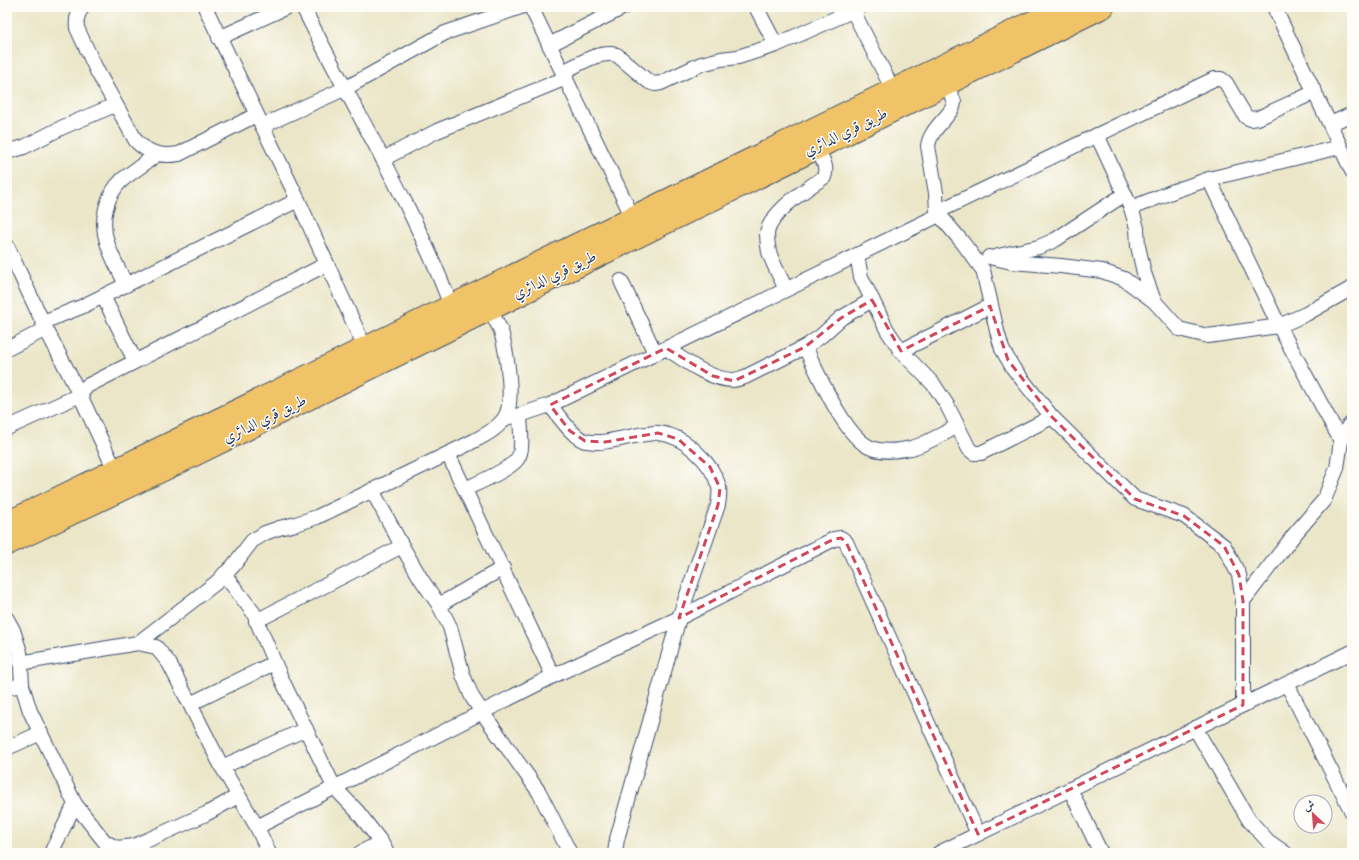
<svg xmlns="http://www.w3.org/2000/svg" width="1359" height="860" font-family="Vollkorn,Amiri,serif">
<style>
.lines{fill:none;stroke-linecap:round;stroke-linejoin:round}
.minor-casing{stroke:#3a4a6e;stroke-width:16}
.trunk-casing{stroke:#3a4a6e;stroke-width:24}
.minor{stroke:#fff;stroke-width:14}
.trunk{stroke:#f1c369;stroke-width:22}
.marked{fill:none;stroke:#d1495b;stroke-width:3;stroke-dasharray:8 5;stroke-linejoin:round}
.labels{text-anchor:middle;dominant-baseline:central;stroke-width:3;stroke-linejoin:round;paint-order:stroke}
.street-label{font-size:15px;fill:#1b2f5e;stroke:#fdfcf7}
</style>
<rect width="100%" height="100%" fill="#fdfcf7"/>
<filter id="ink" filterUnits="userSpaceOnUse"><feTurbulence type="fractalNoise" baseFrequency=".025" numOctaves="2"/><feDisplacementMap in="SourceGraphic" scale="8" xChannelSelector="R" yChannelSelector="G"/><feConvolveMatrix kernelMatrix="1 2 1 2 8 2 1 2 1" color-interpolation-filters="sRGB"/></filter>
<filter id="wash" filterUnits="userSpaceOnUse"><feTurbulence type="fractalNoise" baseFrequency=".012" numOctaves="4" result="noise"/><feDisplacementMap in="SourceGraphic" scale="16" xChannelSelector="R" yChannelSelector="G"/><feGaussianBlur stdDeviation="0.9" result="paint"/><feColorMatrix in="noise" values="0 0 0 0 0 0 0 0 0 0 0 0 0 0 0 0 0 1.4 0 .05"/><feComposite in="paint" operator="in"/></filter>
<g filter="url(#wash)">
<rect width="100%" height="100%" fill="#ebe6c8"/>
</g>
<g filter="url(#ink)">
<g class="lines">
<g class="minor-casing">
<g id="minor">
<path d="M83,7C77,13 76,20 77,28L97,71L136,141C149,154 162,157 179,154L256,115"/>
<path d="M205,7L298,200L365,348"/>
<path d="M303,7C352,107 412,202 451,306"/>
<path d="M531,7L633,218"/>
<path d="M756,7L776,45"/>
<path d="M851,7L893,90"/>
<path d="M1274,7L1352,171"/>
<path d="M219,38L287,7"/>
<path d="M549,45L624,7"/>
<path d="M563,72C580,64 598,50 617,55L649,82L655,84L661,83L701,64L721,59L738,57L776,45L861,7"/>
<path d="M947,84L954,102L953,107C946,120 930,130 928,146L936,193L937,212L963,243L983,270L997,331L1002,349L1013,368L1052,417L1135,499L1184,516L1224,546L1239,575L1243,601V705"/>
<path d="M1330,124L1352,114"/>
<path d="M262,126L346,88L445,33L521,7"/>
<path d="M1097,135L1131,208L1137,228L1138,246L1144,273L1154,301"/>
<path d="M7,152L24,147L63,127L115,105"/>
<path d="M383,159L437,131L566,78"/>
<path d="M1209,179L1279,326L1341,441"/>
<path d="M1131,208L1174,191L1209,179L1340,147"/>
<path d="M937,212L1214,79H1221L1226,83L1246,117L1251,119L1258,118L1315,92"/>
<path d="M7,246L46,329L80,395L115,470"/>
<path d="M857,255L861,277L887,330L901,351L934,385L947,405L969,449L974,453H981L1052,417"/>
<path d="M998,256L1039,247L1055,240L1125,194"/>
<path d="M989,257L1012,262L1061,266L1102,271L1124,279L1154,301L1179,329L1208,336L1279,326L1306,314L1352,288"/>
<path d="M621,281L655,353"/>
<path d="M126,285C120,271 111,257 107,242C100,221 106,195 122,180C133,171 146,163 157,154"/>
<path d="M786,289C780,277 773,264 769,252C768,246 767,239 767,233C771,211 807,189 824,177C828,166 822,158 816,148"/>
<path d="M103,296L135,361"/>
<path d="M43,322L81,307L298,200"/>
<path d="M805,347C818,373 843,434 869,447C882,453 897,451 911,448C922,446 946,432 958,426"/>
<path d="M666,348C684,360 710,380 733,380C737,380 741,378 745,377L805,347L821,336L841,318L872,300"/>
<path d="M7,349L46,329"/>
<path d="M901,351L990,306"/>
<path d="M550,405C558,415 574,439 586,441C606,445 627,436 646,434C650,434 655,432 658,433C684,435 712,462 719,487C720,492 719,499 718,505L679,618L617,839L615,853"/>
<path d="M505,418L520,415L550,405L939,215"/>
<path d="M7,428L80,395L87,386L327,264"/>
<path d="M448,454L553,676"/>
<path d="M465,489C476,484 513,468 518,458C524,449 520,426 520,415"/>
<path d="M372,490L402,546L421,579L439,605L450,627L463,675L472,697L482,712L539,792L570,853"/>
<path d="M224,574L253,612L281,678L334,787L357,811L381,842L387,853"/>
<path d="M1243,601L1294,535L1324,500L1337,468L1341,441L1348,427L1352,423"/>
<path d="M439,605L503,568"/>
<path d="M7,619L13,630L20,652L22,685L30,711L75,804L105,842L117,848L134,846L206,814L238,796"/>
<path d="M256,621L402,546"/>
<path d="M138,643L217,582L233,566L252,541L265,533L279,528L296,524L317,517L468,444C481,437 495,431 504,419C516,403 506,350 501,331C498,324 493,316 490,309"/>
<path d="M20,663L138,643L156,647L169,663L222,767L257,827L269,853"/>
<path d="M1287,684L1352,812"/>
<path d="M7,688L22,685"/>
<path d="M190,704L274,663"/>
<path d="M1195,728L1249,820L1268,841L1285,853"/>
<path d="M7,748L41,733"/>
<path d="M222,767L306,729"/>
<path d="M1070,789L1101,853"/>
<path d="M257,827L553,676L679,618L834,539L841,538L846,542L978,834"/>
<path d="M51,853L75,804"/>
<path d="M360,853L381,842"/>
<path d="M939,853L1352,652"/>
</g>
</g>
<g class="trunk-casing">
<g id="trunk">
<path d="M7,523L1063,7"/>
<path d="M7,544L184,460L1103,7"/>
</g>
</g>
<use href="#minor" class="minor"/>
<use href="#trunk" class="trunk"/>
</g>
</g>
<path class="marked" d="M872,300L901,351L990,306L1008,360L1052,417L1135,499L1184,516L1224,546L1239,575L1243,601V705L978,834L846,542L841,538L834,539L679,618L718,505L720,488L710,467L678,439L658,433L605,442L585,441L570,431L550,405L666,348L713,376L734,381L805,347L841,318Z"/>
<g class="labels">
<g class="street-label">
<text transform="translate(846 133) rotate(-26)">طريق قري الدائري</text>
<text transform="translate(555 276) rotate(-26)">طريق قري الدائري</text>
<text transform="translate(265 420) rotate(-26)">طريق قري الدائري</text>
</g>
</g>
<rect width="1359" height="860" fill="none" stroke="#fdfcf7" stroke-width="24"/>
<g transform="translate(1313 814) rotate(334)"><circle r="19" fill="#fdfcf7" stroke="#a3aaba"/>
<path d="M0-3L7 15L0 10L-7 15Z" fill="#d1495b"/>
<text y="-6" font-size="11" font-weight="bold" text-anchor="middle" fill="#1b2f5e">ش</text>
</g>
</svg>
